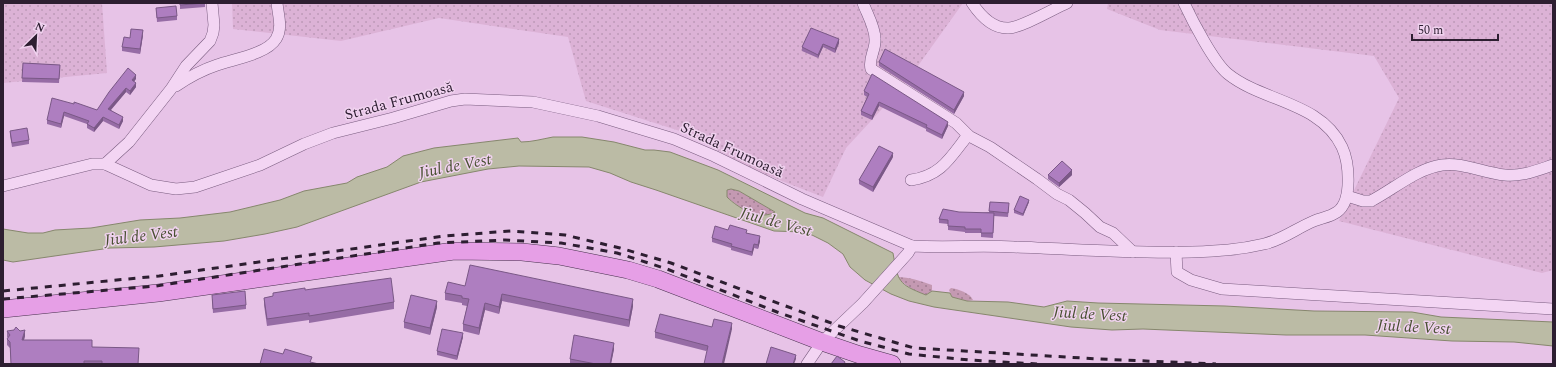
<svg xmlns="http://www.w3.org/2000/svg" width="1556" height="367" font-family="Spectral,serif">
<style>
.farmland{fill:url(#farmland-dots)}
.grass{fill:url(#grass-dots)}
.water{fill:#bbbba5;stroke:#86876d;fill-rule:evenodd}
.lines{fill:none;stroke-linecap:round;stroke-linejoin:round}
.minor-casing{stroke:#795c7f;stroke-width:12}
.primary-casing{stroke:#47304d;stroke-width:18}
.minor{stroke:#f3d5f3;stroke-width:11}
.primary{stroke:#e69fe6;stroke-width:17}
.rail{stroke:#2d1e31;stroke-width:3;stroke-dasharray:7 7;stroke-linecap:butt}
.wall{fill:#966ca5}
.shaded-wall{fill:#7a5886}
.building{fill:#ae7ec0;stroke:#7a5886}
.labels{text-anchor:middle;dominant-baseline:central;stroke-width:3;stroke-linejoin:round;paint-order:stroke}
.street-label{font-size:15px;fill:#2d1e31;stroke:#f0d2ef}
.water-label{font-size:16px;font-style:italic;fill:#474f30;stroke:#f0d2ef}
</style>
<defs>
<pattern id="farmland-dots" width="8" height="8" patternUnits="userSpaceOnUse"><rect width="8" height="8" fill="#dcb2d6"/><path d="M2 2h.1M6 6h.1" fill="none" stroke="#bd99b8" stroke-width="1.8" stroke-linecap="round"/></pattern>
<pattern id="grass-dots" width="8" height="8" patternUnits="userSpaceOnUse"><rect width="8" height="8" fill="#c499b2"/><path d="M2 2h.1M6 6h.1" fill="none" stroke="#a07c91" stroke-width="1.8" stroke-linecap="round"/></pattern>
</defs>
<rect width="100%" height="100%" fill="#e7c3e7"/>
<g class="farmland">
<path d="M3,3H102L107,73L3,83Z"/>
<path d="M232,3H963L905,84L846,148L823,197L754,170L686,133L586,101L568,37L439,18L341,41L233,29Z"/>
<path d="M1108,3H1553V270L1542,273L1339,221L1399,98L1374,56L1160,30L1107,9Z"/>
</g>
<g class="grass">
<path d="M731,189L739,191L775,212C760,221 739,208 727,197V190Z"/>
<path d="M897,277C910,277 920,281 932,285V291L926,295C913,290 907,287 897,277Z"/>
<path d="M951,288C958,289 970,293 973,300L967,301L952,297L949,290Z"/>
</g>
<path class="water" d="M553,137H582L614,142L645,150H654L670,152L718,170L805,213L823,218L893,253C898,282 898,284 926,295L932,291L950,293L952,297L967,301L1008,302L1044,307L1067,301L1098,303L1225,306L1314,311L1412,312L1441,317L1553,322V346L1514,342L1452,341L1365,335H1286L1143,329L1112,330L1071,327L934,307L909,301L891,294L865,280L850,267L843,254L828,243L812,235L803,232L774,231L656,190L631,182L610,173L589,167L519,166L488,169L421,182L297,227L265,234L224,241L154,247L110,248L13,262L3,260V229L28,233H43L55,230L91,228L140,220L180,218L230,212L280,200L304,191L347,183L357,177L387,167L403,156L434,148L518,138L521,142C532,142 542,139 553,137ZM731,189L739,191L775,212C760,221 738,208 727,197V190Z"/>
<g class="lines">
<g class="minor-casing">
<g id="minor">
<path d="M863,3C867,14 875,27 875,39C876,50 868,58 871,69L956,123L969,136L990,147L1037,179L1057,194L1069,200L1085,213L1100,227L1113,233L1133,252"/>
<path d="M972,3C980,15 993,29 1009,28C1023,27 1053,9 1067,3"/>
<path d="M176,86C189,77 202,70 217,65C234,59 267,54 276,39C283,28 278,15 277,3"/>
<path d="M105,164L129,142L171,89L186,66L210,41L213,33L214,25L212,3"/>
<path d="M911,180C941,176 950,158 968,135"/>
<path d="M3,186L92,164H105L151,185L176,189L195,187L260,165L304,144L333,133L393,118L451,101L465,99L533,102L598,116L674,139L714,156L802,199L912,246"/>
<path d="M1347,196L1363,201H1371C1394,189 1416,169 1442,165C1462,162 1484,173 1505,175C1521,177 1538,170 1553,165"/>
<path d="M1176,252L1177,272L1191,280L1222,289L1553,309"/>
<path d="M807,364L822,342L863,303L908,253L912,246C946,248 980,245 1014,247C1073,249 1133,254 1192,252C1218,251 1239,250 1264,244C1282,240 1297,228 1314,221C1321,218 1330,217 1337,212C1353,201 1349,162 1342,147C1321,102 1263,102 1228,74C1214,63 1192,20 1184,3"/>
</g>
</g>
<g class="primary-casing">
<path id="primary" d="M3,309L158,293L454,251L522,252L559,256L628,270L658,279L822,342L860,355L892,364"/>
</g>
<use href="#minor" class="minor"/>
<use href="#primary" class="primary"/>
<g class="rail">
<path d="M3,291L159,276L444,236L511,231L565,235L620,248L671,263L839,326L914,348L1099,359L1216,364"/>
<path d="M3,299L156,286L438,243L505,240L561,243L617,253L667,269L777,312L860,341L909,354L969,360L1037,364"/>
</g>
</g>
<g class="wall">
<path d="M180,3H205V7L180,9Z"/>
<path d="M156,8L177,16V20L157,22Z"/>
<path d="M143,35L140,54L122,51V47Z"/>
<path d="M839,39V43L835,53L823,47L818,58L802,51V47Z"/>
<path d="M879,62L964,96L954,114L879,66Z"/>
<path d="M23,63L60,65L59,83L22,82Z"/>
<path d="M136,79L134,82L136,87L130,95L126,92L111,110L123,121L119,129L103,121L94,132L87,128V124L64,116L61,128L47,124V120L74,104L97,110Z"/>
<path d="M864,91L948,126L942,139L926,131V129L879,106L872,120L861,115V111L867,97L864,95Z"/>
<path d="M10,131L29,140V144L12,147L10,135Z"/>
<path d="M893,157L873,192L859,184V180Z"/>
<path d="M1048,175H1072L1059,187L1048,179Z"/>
<path d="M990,202L1009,207L1008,217L994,216L993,238L981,237V233H965V232L948,230V224L939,223V219L989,212Z"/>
<path d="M1029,202L1023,216L1014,213V210Z"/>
<path d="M728,230L747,233L760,241L758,249L754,248L752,256L731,250V248L712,242V238Z"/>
<path d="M465,286L633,306L629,327L502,301L499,314L485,310L479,335L463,331V324L467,306L462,305V303L445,300V293Z"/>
<path d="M305,290L394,302V309L309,323V320L267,326L264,305V298L273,296V293Z"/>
<path d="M212,299L246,305V309L213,313Z"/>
<path d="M437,307L430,335L404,328V322Z"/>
<path d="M712,327L732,329L706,351L655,338V332Z"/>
<path d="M7,331L25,336L24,340L92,347L138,364H11L10,348L7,345V339L8,338L7,337Z"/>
<path d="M463,337L457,360L437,355V351Z"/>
<path d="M614,349L611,364H570V359Z"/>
</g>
<g class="shaded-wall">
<path d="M143,30V35L140,54V49Z"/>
<path d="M839,39V43L835,53V49Z"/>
<path d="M823,44V47L818,58V55Z"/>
<path d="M136,75V79L132,84V80Z"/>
<path d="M136,83V87L130,95V91Z"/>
<path d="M126,88V92L108,113V109Z"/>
<path d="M964,92V96L954,114V110Z"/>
<path d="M879,102V106L872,120V116Z"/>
<path d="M64,112V116L61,128V124Z"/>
<path d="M103,117V121L94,132V128Z"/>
<path d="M123,117V121L119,129V125Z"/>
<path d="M948,122V126L942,139V135Z"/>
<path d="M893,153V157L873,192V187Z"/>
<path d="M1072,170V175L1059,187V183Z"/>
<path d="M1029,200V202L1023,216V214Z"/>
<path d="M760,236V241L758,249V245Z"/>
<path d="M754,244V248L752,256V252Z"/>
<path d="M502,294V301L499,314V307Z"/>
<path d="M633,299V306L629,327V320Z"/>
<path d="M437,301V307L430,335V328Z"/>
<path d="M485,303V310L479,335V328Z"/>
<path d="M732,323V329L724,364H722Z"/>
<path d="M25,330V336L22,346V340Z"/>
<path d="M463,333V337L457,360V356Z"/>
<path d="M614,343V349L611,364H610Z"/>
<path d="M796,355V359L794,364H793Z"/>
</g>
<g class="building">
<path d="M180,3H205L180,5Z"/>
<path d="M176,6L177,16L157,18L156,8Z"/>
<path d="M811,28L839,39L835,49L823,44L818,55L802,47Z"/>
<path d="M131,29L143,30L140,49L122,47L124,37L130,38Z"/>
<path d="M885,49L964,92L954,110L879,62Z"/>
<path d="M23,63L60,65L59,79L22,78Z"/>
<path d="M128,68L136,75L132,80L136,83L130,91L126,88L108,109L123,117L119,125L103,117L94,128L87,124L89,121L64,112L61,124L47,120L52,98L74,104V102L97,110L109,92Z"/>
<path d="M872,74L948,122L942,135L926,127L927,125L879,102L872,116L861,111L869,94L864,91Z"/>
<path d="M27,128L29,140L12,143L10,131Z"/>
<path d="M879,146L893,153L873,187L859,180Z"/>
<path d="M1062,161L1072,170L1059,183L1048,175Z"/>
<path d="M1020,196L1029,200L1023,214L1014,210Z"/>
<path d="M990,202L1009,203L1008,213L989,211Z"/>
<path d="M943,209L959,212L994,213L993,233H981V229H965V227L948,226V220L939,219Z"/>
<path d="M730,225L747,230L746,233L760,236L758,245L754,244L752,252L731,246L732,244L712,238L715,226L728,230Z"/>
<path d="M470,265L633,299L629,320L502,294L499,307L485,303L479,328L463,324L469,299L462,298V296L445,293L448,282L465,286Z"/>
<path d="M391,278L394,302L309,316V313L267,319L264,298L273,296V293L305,288V290Z"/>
<path d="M245,291L246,305L213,309L212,295Z"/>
<path d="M411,295L437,301L430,328L404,322Z"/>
<path d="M660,314L712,327L714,319L732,323L722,364H704L708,346L655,332Z"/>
<path d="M16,327L20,331L25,330L22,340H92V347L139,348L138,364H102V361H84V364H11L10,342L7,339L10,335L7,331L14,330Z"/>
<path d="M442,329L463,333L457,356L437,351Z"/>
<path d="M574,335L614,343L610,364H596L570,359Z"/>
<path d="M771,347L796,355L793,364H766Z"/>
<path d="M264,349L283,354L285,349L312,357L310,362L319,364H260Z"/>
<path d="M837,356L845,362L844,364H831Z"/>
</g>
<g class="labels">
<g class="street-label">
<text transform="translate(399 101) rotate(-15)">Strada Frumoasă</text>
<text transform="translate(732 150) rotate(25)">Strada Frumoasă</text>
</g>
<g class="water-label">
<text transform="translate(455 166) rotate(-11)">Jiul de Vest</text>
<text transform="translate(776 222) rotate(15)">Jiul de Vest</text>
<text transform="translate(141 236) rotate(-7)">Jiul de Vest</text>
<text transform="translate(1090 314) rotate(3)">Jiul de Vest</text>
<text transform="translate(1414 327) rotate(3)">Jiul de Vest</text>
</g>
</g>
<rect width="1556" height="367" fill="none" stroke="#2d1e31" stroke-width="8"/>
<g transform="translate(36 36) rotate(24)" stroke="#f0d2ef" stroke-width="3" paint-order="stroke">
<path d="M0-3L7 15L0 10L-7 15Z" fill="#2d1e31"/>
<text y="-6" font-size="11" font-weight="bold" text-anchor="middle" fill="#2d1e31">N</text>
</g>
<path d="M1412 34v6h86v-6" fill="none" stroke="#2d1e31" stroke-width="2"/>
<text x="1418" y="34" font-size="12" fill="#2d1e31" stroke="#f0d2ef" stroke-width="3" paint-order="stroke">50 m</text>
</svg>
